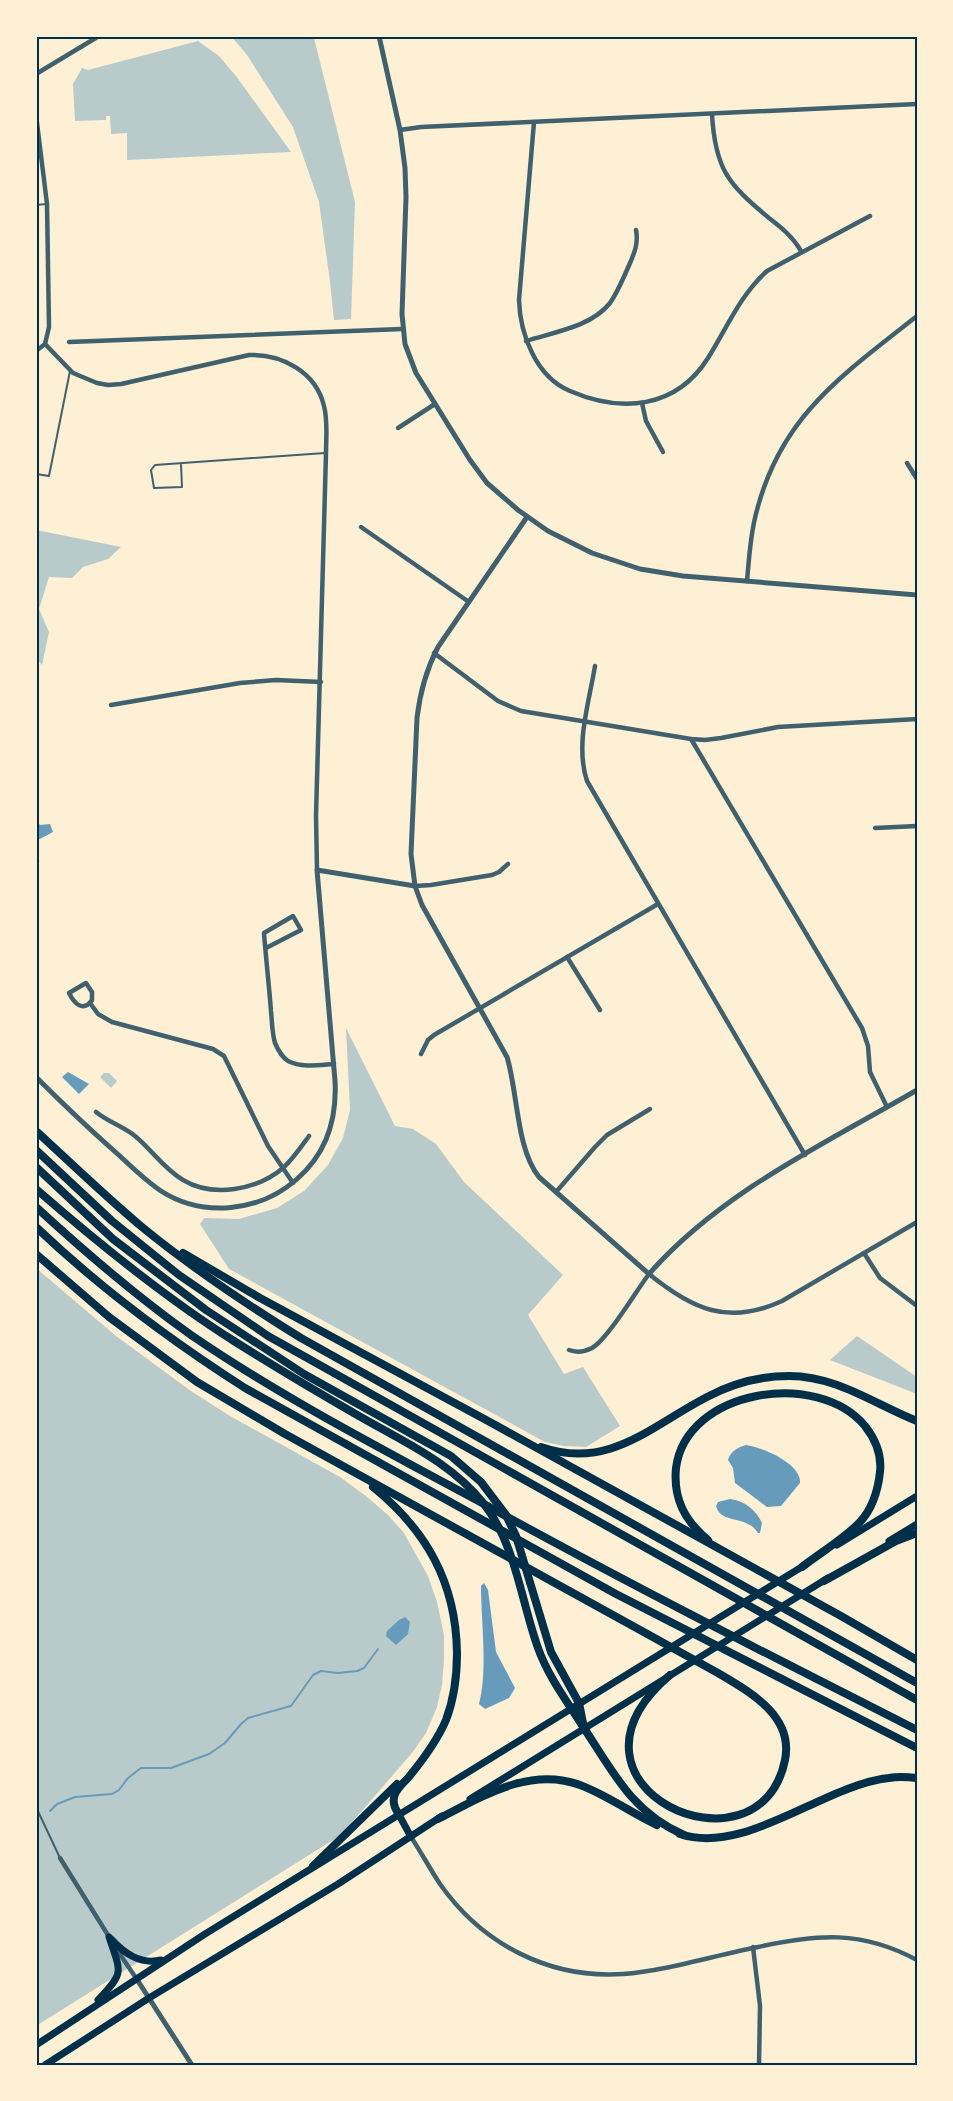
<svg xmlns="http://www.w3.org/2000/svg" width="953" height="2101" font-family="Mulish,sans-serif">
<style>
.green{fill:#b9caca}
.water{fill:#669bbc}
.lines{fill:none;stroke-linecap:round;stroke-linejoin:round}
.stream{stroke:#669bbc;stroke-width:2}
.service{stroke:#3f606c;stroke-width:2}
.minor{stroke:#3f606c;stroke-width:4.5}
.tertiary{stroke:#3f606c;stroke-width:5}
.primary{stroke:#003049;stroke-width:7}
.motorway{stroke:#003049;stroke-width:8}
.neatline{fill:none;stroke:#003049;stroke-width:2}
</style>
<rect width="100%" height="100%" fill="#fdf0d5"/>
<g class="green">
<path d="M231,36H313L314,38L355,202L351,319L334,320L330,282L319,202L293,127L247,55Z"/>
<path d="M198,41L219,56L236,76L291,152L127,160V133L111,134L110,116H106V120L75,121L73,84L82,68L88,70Z"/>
<path d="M36,530L121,547L108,559L83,567L72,578L49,577L39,609L49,632L42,665L36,658Z"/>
<path d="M346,1028L395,1126L413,1129L436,1144L464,1182L563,1275L528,1315L564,1374L583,1367L620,1426L586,1447L564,1446L545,1442L229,1269L200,1224L204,1218L239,1219L277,1208L304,1191L328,1165L343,1138L350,1110Z"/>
<path d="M104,1073H109L117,1081L111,1088L100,1077Z"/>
<path d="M36,1268L116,1336L191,1391L230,1416L340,1477L366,1496L388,1515L404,1533L428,1576L437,1602L444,1635V1661L442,1685L437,1707L426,1733L412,1753L341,1835L36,2026Z"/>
<path d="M857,1336L917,1377V1394L830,1360Z"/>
</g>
<g class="water">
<path d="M36,819L40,825L50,824L53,832L36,841Z"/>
<path d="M68,1072L89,1084L79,1094L62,1077Z"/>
<path d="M746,1445C762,1447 802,1464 800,1483L781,1506L767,1507L735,1483L733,1468L728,1460C730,1452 738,1447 746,1445Z"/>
<path d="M730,1499C745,1501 756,1510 762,1523L760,1533H758C746,1514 721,1525 716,1506L718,1502Z"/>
<path d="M484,1583L488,1590L496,1652L515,1688L509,1698L485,1709L479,1704C488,1669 481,1622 481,1586Z"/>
<path d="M405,1617L410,1622L408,1634L396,1645L386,1636L387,1631L399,1620Z"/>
</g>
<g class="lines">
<path class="stream" d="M50,1811L57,1804L75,1797L112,1794L119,1790L128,1778L141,1768H171L209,1754L225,1743L241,1724L248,1718L291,1706L313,1675L321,1671L338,1673L357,1671L364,1668L378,1649"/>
<g class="service">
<path d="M36,205L47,204"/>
<path d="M181,464L182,487L154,488L151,470L155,465L325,453"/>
<path d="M36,474L49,476L70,371"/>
<path d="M36,1807L60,1858"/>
</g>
<g class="minor">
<path d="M36,74L99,36"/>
<path d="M712,114C715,169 728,184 769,218C782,228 793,237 801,251"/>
<path d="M36,115L47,204L49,327L45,344L36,351"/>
<path d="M534,122L519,300C520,334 536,377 570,391C621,413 676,409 708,358C727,328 740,295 767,271L870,216"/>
<path d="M400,130L421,127L917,104"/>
<path d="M526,341C554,332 591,327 610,303C617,293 622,281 627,270C633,256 639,245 636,230"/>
<path d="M69,342L402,329"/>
<path d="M45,344L73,373L97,383L108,385L121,384L249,355C282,354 316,372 324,406C328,421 326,438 326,453L316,816L317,870"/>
<path d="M642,403L646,421L663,452"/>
<path d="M398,428L435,404"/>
<path d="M907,463L917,479"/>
<path d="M361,527L469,602"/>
<path d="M747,581C749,560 750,539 755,518C778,418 841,376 917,316"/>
<path d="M434,653L498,701L521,711L691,739L705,740L721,738L778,727L917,719V721"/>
<path d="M595,666C589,703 575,745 587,781L805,1155"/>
<path d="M111,705L240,683L276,680L321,682"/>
<path d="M691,739L862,1028L868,1046L870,1072L887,1107"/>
<path d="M875,828L917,826"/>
<path d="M36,861H37"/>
<path d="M415,886L431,885L492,875L499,872L508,864"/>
<path d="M266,948L301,930L293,916L264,933C266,959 269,985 271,1011C272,1021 272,1033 275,1043C278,1050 282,1057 288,1061C302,1068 319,1065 334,1064"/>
<path d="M567,957L600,1010"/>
<path d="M86,983L92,992V1000C83,1013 74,1003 69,993Z"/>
<path d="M90,1003L98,1014L112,1022L213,1049L224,1056L268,1146L293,1183"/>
<path d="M421,1054L428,1040L434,1035L658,904"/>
<path d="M96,1112C108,1122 123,1126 135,1136C152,1150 164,1169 183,1180C213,1198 257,1190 283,1168C293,1159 301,1147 309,1136"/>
<path d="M556,1192L595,1147L607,1135L650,1109"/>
<path d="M864,1253L880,1278L917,1306"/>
<path d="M569,1350C577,1353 584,1352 592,1348C607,1340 636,1291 649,1274C692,1309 728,1326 782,1301L917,1222"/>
<path d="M411,1837C421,1852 430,1869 440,1884C482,1944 549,1979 623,1974C665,1971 716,1955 758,1947C817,1934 861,1930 917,1960"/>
<path d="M60,1858L111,1940"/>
<path d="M115,1947L136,1978"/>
<path d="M753,1947L760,2006L759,2065"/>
</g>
<g class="tertiary">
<path d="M379,36L400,130L405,168L406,197L402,314L405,344L416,373L470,460L487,483L518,510L548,531L592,553L640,569L683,576L917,595"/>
<path d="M527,517L438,647C426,670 420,692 417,718L411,854L415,886L422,905L507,1057C518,1093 516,1148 539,1177L649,1274C721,1192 824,1144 917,1090"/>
<path d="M36,1077C61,1102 86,1126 112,1149C128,1163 143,1179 161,1191C203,1218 260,1212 297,1179C326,1154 337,1119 335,1081L317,870L415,886"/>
<path d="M136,1978L192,2065"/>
</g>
<g class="primary">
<path d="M889,1541L917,1524"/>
<path d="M837,1545L917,1496"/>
<path d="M470,1799L828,1578"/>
<path d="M398,1813L411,1837"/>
<path d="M111,1939C124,1953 140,1965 161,1960"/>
<path d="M98,2000C125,1972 121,1973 109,1937"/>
<path d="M36,2045L205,1934L805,1565"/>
<path d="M45,2065L149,1998L338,1884L442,1816"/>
</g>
<g class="motorway">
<path d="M36,1131C71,1163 105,1196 142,1227C192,1268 246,1304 301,1338L917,1683"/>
<path d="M36,1150L112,1221L179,1275L268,1336L917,1700"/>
<path d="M36,1167L113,1239L206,1310L304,1374L451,1456L481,1482L506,1515L516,1536L551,1652L579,1703L583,1723"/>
<path d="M36,1189C98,1243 164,1297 234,1341C275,1367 317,1392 359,1416C404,1442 452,1463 484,1504C516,1545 521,1601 538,1648C548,1676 566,1700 582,1725C612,1770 631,1812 684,1835"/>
<path d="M36,1207C85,1252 136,1296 191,1335C283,1398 384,1450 482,1503C625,1582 771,1656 917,1730"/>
<path d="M36,1227C100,1288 170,1340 245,1388L616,1594L917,1748"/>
<path d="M183,1253L260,1298L488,1421L841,1616L917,1660"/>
<path d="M36,1254L109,1317L197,1382L285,1434L718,1673C750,1692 794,1716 785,1760C760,1885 539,1787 670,1675"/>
<path d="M541,1447C610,1471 653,1424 709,1396C734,1383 761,1376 789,1376C837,1376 874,1404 917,1421"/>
<path d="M373,1487C426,1530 456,1582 457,1653C457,1676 454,1699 446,1720C437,1741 422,1761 408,1778C404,1782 399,1787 396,1792C392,1799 394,1807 398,1813"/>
<path d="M708,1540C685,1521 673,1499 676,1468C686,1389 818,1369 865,1426C876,1440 882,1454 880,1472C878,1490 873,1508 860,1522C845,1538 820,1553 802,1567"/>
<path d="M824,1581L896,1541L917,1533"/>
<path d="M438,1819C481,1797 530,1766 580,1785C607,1795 631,1813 657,1825"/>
<path d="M680,1834C746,1856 823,1785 889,1778C899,1776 908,1777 917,1778"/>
<path d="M313,1866L397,1784"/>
</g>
</g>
<rect width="953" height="2101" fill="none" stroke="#fdf0d5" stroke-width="75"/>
<rect x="38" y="38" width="878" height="2026" class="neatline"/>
</svg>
